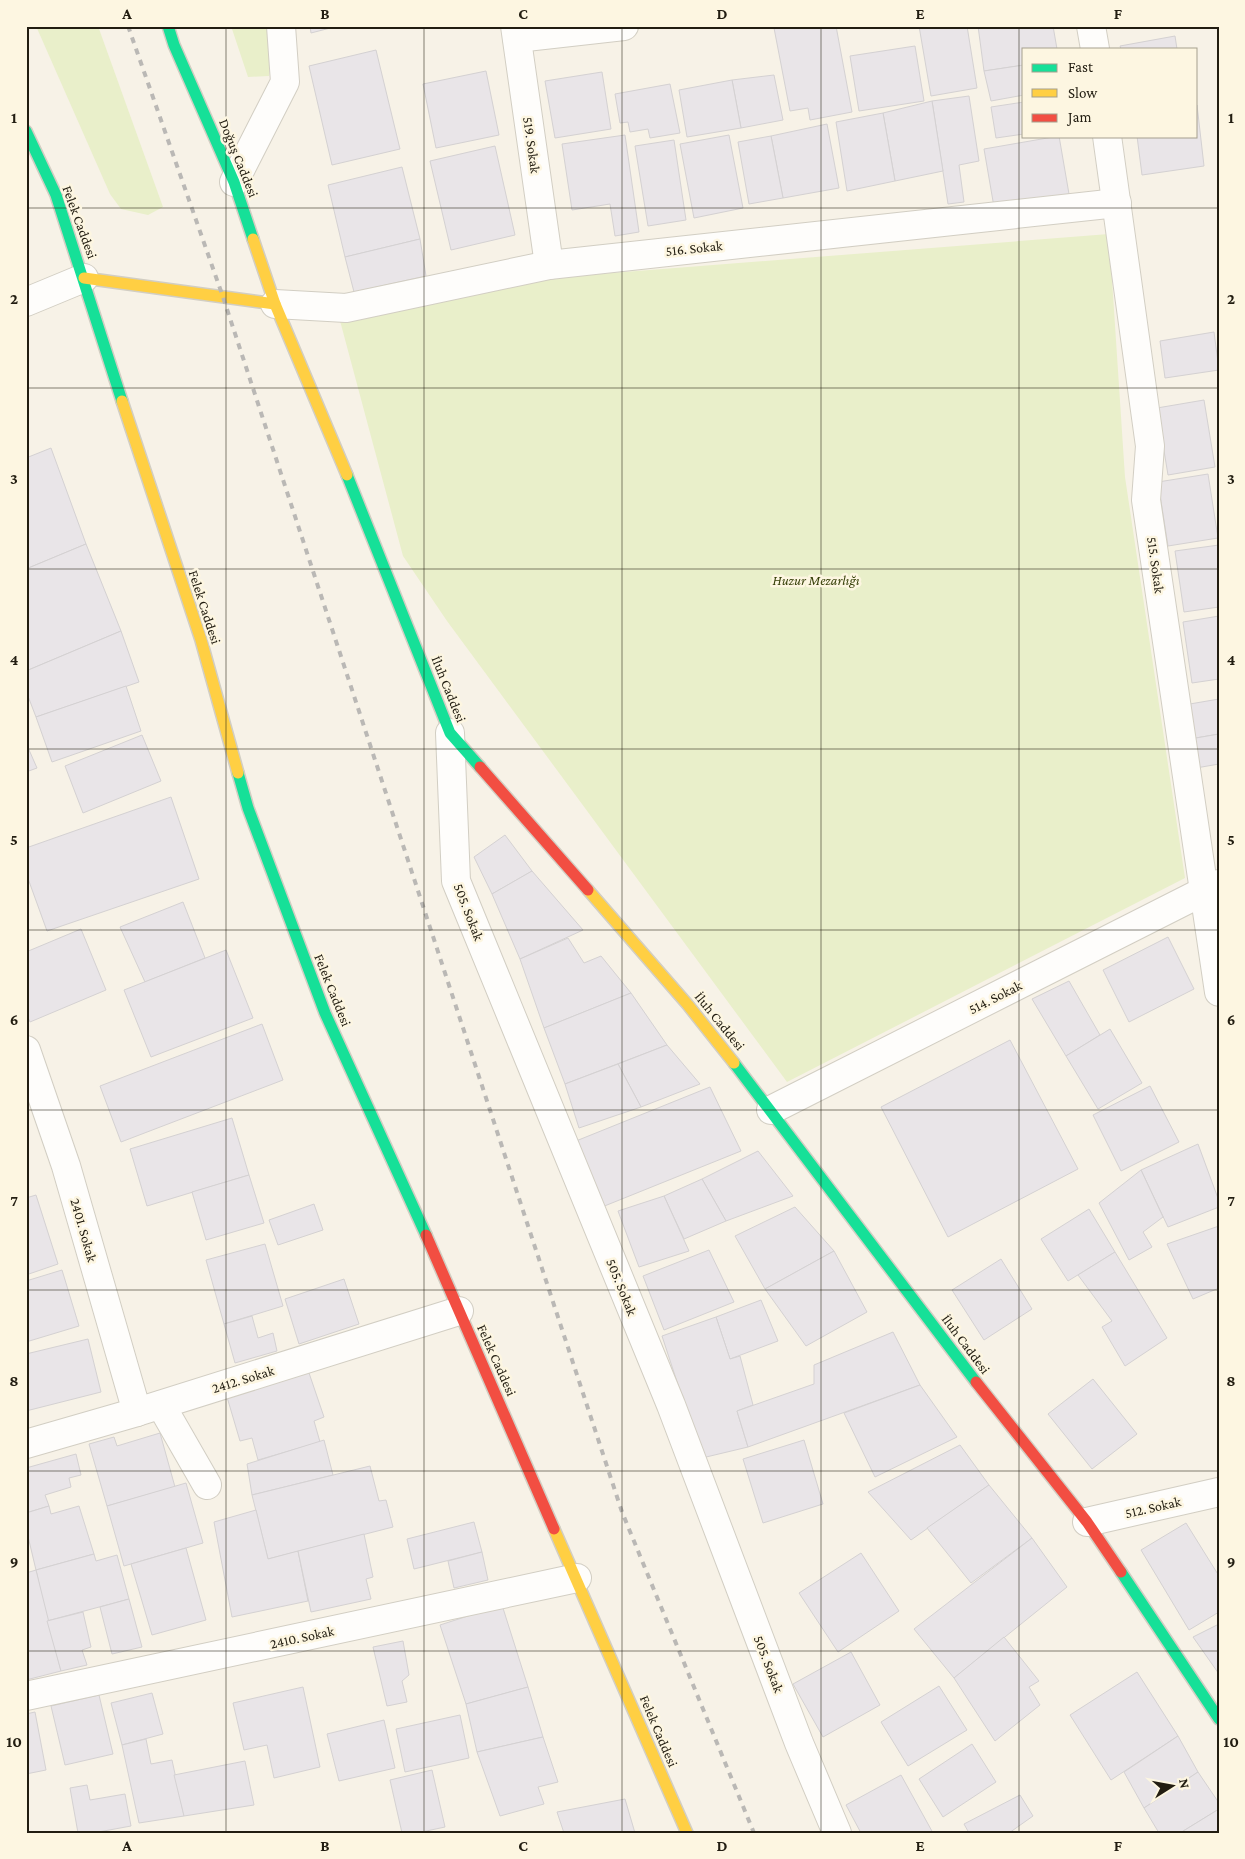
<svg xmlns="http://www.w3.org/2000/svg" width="1245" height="1859" font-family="'Crimson Pro',serif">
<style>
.green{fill:#e9efca}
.building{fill:#e9e5e8;stroke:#d4d1d2}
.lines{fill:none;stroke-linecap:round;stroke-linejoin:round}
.street-casing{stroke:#d2cec3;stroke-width:30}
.fast-casing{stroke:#d2cec3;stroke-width:14}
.slow-casing{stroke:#d2cec3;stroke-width:14}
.jam-casing{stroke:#d2cec3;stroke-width:14}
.street{stroke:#fefdfb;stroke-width:28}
.fast{stroke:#16e098;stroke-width:11}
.slow{stroke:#ffcf43;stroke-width:11}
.jam{stroke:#f24e42;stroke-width:11}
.rail{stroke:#bab8b5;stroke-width:4;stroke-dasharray:6 6;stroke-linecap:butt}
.grid{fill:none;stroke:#221d11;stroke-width:1;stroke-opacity:0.55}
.labels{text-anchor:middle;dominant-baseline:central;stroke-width:5;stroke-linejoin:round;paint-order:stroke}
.street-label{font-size:14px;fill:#221d11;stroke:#fdf6e1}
.park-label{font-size:14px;font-style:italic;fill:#374009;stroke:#fdf6e1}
.neatline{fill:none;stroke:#221d11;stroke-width:2}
.grid-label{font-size:16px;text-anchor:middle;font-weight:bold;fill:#221d11}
</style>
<rect width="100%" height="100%" fill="#f7f2e7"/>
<g class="green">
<path d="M36,26H98L163,207L148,215L121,209L110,194Z"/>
<path d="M231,26H271L269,76L248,77Z"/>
<path d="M1109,234L1125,477L1185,878L787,1082L447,621L403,556L339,317L548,278Z"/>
</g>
<g class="building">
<path d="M310,26H338L311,33Z"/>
<path d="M781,26H836L852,112L810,120L808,108L790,111L774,28Z"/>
<path d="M919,26H967L977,88L931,96Z"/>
<path d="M978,26H1053L1057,49H1024V65L984,71Z"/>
<path d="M1175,36L1177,49H1121L1120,46Z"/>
<path d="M915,46L924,101L859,111L850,56Z"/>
<path d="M376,50L400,149L332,165L309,66Z"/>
<path d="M1024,65V95L991,101L984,71Z"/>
<path d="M486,71L499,135L436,148L423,84Z"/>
<path d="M602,72L611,129L555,138L545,81Z"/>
<path d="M774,75L783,120L741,128L732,80Z"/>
<path d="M732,80L741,128L687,137L679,90Z"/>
<path d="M670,84L680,133L650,138L648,129L630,132L628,122L620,123L615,94Z"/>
<path d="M969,96L979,161L959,165L964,202L948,204L932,101Z"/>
<path d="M932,101L943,171L895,181L883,113Z"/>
<path d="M1024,102V134L996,138L991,107Z"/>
<path d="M1197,105L1204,166L1142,175L1137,136H1196Z"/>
<path d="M883,113L895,181L847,191L836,122Z"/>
<path d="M827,124L839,188L783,198L771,136Z"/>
<path d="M625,135L639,232L615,236L610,204L572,210L562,144Z"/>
<path d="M729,135L743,208L694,218L680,144Z"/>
<path d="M771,136L783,198L749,204L738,142Z"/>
<path d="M1059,136L1069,194L994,207L984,149Z"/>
<path d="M674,140L686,220L648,226L635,146Z"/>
<path d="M495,146L515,235L451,250L430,161Z"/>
<path d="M402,167L420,239L345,257L328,185Z"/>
<path d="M420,239L426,276L354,292L345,257Z"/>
<path d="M1214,332L1219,370L1165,378L1160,341Z"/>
<path d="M1204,400L1215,467L1168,475L1157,408Z"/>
<path d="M51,448L86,544L26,569V458Z"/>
<path d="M1208,474L1218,538L1168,546L1158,482Z"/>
<path d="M86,544L121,631L26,671V569Z"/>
<path d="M1219,545V607L1184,612L1175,551Z"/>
<path d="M1219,616V679L1192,683L1183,622Z"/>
<path d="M121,631L139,682L36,717L26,691V671Z"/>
<path d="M126,686L141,731L52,762L36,717Z"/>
<path d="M1219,699V734L1190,739L1184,705Z"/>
<path d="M1219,734V764L1196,768L1190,739Z"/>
<path d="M142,735L161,781L83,813L65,766Z"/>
<path d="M26,743L37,768L26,772Z"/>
<path d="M171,797L199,879L47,931L26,873V848Z"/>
<path d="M505,835L532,871L492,894L474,857Z"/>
<path d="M532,871L583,930L520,959L492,894Z"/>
<path d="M183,902L205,958L145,982L120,927Z"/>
<path d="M81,929L106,990L30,1022L26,1013V952Z"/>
<path d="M1168,937L1194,989L1129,1022L1103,970Z"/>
<path d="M568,938L584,963L601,956L631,993L544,1028L520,959Z"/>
<path d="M226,950L253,1018L151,1057L124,990Z"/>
<path d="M1069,981L1100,1035L1066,1056L1032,999Z"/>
<path d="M631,993L667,1045L565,1084L544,1028Z"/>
<path d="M262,1024L283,1080L121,1142L100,1086Z"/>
<path d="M1110,1029L1142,1083L1098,1109L1066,1056Z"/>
<path d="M1010,1040L1078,1169L948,1237L881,1107Z"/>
<path d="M667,1045L700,1084L641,1107L618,1064Z"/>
<path d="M618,1064L641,1107L579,1128L565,1084Z"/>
<path d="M1150,1086L1179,1142L1121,1171L1093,1115Z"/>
<path d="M710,1087L741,1151L602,1207L576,1141Z"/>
<path d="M232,1118L249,1175L147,1206L130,1149Z"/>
<path d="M1198,1144L1219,1201V1207L1168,1227L1141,1170Z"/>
<path d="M758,1151L793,1196L726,1221L702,1179Z"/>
<path d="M1141,1170L1163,1217L1143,1232L1152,1247L1129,1260L1099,1203Z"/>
<path d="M249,1175L264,1223L206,1240L192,1192Z"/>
<path d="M702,1179L726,1221L684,1239L664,1196Z"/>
<path d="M36,1195L58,1264L26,1275V1198Z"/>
<path d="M664,1196L689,1251L639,1267L618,1211Z"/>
<path d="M314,1204L323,1230L278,1245L269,1220Z"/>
<path d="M795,1207L834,1251L765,1289L735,1236Z"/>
<path d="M1089,1209L1115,1252L1068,1281L1041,1239Z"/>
<path d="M1219,1226V1288L1193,1299L1167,1244Z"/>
<path d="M265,1244L283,1306L224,1324L206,1260Z"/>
<path d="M709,1250L734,1302L664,1330L643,1276Z"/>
<path d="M834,1251L867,1312L806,1346L765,1289Z"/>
<path d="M1115,1252L1167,1338L1125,1366L1102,1327L1112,1321L1078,1275Z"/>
<path d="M1001,1259L1032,1309L984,1340L952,1290Z"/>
<path d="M62,1270L79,1326L26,1342V1281Z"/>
<path d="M344,1279L359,1324L299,1344L285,1299Z"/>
<path d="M761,1300L778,1341L730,1359L716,1317Z"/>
<path d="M252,1316L258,1338L273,1333L277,1351L235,1363L224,1324Z"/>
<path d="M716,1317L730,1359L740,1356L753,1405L737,1411L748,1447L702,1458L662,1336Z"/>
<path d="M893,1332L920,1385L748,1447L737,1411L814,1384V1365Z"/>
<path d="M88,1339L101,1392L26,1411V1354Z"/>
<path d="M308,1370L324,1417L314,1421L320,1442L258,1460L252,1438L240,1441L227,1397Z"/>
<path d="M1093,1379L1137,1434L1092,1469L1048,1414Z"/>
<path d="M920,1385L957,1437L875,1477L844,1413Z"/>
<path d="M160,1433L175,1487L107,1506L89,1444L114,1437L117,1446Z"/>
<path d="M324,1440L333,1475L252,1495L247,1464Z"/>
<path d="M804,1440L823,1504L763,1523L743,1459Z"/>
<path d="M960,1445L989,1485L911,1540L868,1492Z"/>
<path d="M76,1454L81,1475L69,1478L71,1487L45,1495L49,1506L26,1513V1468Z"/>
<path d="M370,1466L379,1501L386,1500L393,1527L268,1559L252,1495Z"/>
<path d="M186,1483L203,1543L124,1566L107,1506Z"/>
<path d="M989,1485L1032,1538L971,1583L927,1528Z"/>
<path d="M49,1506L51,1514L79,1506L94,1554L36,1570L26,1528V1513Z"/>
<path d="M256,1510L268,1559L298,1551L308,1601L232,1617L214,1522Z"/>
<path d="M474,1522L482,1552L414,1569L407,1539Z"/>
<path d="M1186,1523L1219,1576V1612L1189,1630L1141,1550Z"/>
<path d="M364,1534L373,1577L366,1579L371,1599L311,1612L298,1551Z"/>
<path d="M1032,1538L1067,1587L954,1678L914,1629Z"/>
<path d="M186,1548L206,1620L152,1635L131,1564Z"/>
<path d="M482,1552L488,1580L454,1588L448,1561Z"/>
<path d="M861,1553L899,1611L838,1652L799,1593Z"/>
<path d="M94,1554L96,1561L117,1555L129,1599L47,1621L36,1570Z"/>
<path d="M36,1570L61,1671L26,1680V1573Z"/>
<path d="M129,1599L142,1647L112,1654L100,1607Z"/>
<path d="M502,1605L528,1687L466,1704L440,1625Z"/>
<path d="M83,1612L91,1647L82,1650L87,1665L61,1671L47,1621Z"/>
<path d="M1219,1624V1674L1193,1637Z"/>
<path d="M1004,1637L1039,1681L1029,1687L1040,1705L995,1741L954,1678Z"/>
<path d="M403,1641L409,1675L402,1681L407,1702L387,1706L373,1647Z"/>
<path d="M851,1652L880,1705L823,1737L793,1684Z"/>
<path d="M1137,1672L1178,1736L1111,1780L1070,1715Z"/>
<path d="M939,1686L967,1730L908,1766L881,1722Z"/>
<path d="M303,1687L320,1767L274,1778L267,1745L244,1750L233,1703Z"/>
<path d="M528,1687L543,1737L477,1752L466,1704Z"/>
<path d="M152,1693L163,1734L122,1745L111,1703Z"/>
<path d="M99,1695L113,1754L65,1765L51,1706Z"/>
<path d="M35,1712L46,1770L26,1774V1714Z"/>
<path d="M460,1715L469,1758L405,1772L396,1729Z"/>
<path d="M384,1720L395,1768L339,1781L327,1734Z"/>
<path d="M1178,1736L1198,1772L1144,1808L1124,1772Z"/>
<path d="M543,1737L558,1782L538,1787L544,1804L500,1816L477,1752Z"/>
<path d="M146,1739L151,1764L172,1760L184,1816L139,1823L122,1745Z"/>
<path d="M972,1744L996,1782L943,1817L919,1779Z"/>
<path d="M245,1761L254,1805L184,1816L174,1775Z"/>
<path d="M432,1770L445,1827L417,1833H402L390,1780Z"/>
<path d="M1198,1772L1219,1803V1809L1180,1833H1159L1144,1808Z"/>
<path d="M901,1775L933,1833H861L846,1805Z"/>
<path d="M87,1785L90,1800L125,1794L131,1826L93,1833H78L70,1788Z"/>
<path d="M1020,1795L1033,1816L1009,1833H969L964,1824Z"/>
<path d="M625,1799L635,1833H564L557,1812Z"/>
<path d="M1219,1809V1833H1180Z"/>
</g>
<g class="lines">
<g class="street-casing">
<g id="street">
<path d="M515,26L549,265"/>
<path d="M1091,26L1095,49"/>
<path d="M517,38L624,26"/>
<path d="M1107,136L1150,446L1146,500L1219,992"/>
<path d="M234,182L285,82L281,26"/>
<path d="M26,302L84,278"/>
<path d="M275,304L346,308L549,265L1117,203"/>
<path d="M450,733L456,881L671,1405L799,1743L837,1833"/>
<path d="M26,1050L66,1166L137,1412"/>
<path d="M771,1110L1218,884"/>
<path d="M161,1405L207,1485"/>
<path d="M26,1444L137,1412L459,1311"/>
<path d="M1087,1522L1219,1492"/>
<path d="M26,1696L577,1578"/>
</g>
</g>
<g class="fast-casing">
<g id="fast">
<path d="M168,26L174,45L234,182L253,239"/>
<path d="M26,131L56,195L122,401"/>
<path d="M347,475L450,733L480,767"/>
<path d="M238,773L248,808L325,1013L426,1235"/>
<path d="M734,1063L976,1382"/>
<path d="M1121,1572L1219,1719"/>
</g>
</g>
<g class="slow-casing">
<g id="slow">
<path d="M253,239L275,304L347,475"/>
<path d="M84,278L275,304"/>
<path d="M122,401L201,640L238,773"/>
<path d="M588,890L688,1005L734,1063"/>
<path d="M554,1529L687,1833"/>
</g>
</g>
<g class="jam-casing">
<g id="jam">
<path d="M480,767L588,890"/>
<path d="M426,1235L554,1529"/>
<path d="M976,1382L1087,1522L1121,1572"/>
</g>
</g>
<use href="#street" class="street"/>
<use href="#fast" class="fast"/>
<use href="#slow" class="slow"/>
<use href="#jam" class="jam"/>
<path class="rail" d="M128,26L223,297L622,1512L754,1833"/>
</g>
<path class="grid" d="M226,26V1833M424,26V1833M622,26V1833M821,26V1833M1019,26V1833M26,208H1219M26,388H1219M26,569H1219M26,749H1219M26,930H1219M26,1110H1219M26,1290H1219M26,1471H1219M26,1651H1219"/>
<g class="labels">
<g class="street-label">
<text transform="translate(532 145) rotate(82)">519. Sokak</text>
<text transform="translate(239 158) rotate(68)">Doğuş Caddesi</text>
<text transform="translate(80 222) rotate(70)">Felek Caddesi</text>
<text transform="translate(694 248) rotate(-6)">516. Sokak</text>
<text transform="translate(1156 565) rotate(82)">515. Sokak</text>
<text transform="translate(205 607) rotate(72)">Felek Caddesi</text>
<text transform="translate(449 689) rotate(68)">İluh Caddesi</text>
<text transform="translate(469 912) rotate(69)">505. Sokak</text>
<text transform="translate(333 990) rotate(68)">Felek Caddesi</text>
<text transform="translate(995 997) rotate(-27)">514. Sokak</text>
<text transform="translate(720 1021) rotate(51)">İluh Caddesi</text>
<text transform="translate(84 1230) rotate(74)">2401. Sokak</text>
<text transform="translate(622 1287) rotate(68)">505. Sokak</text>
<text transform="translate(966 1344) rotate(53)">İluh Caddesi</text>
<text transform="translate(497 1360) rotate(66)">Felek Caddesi</text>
<text transform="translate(243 1379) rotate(-17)">2412. Sokak</text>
<text transform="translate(1153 1507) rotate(-13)">512. Sokak</text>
<text transform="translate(302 1637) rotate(-12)">2410. Sokak</text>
<text transform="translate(769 1664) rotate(69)">505. Sokak</text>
<text transform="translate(659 1731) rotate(67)">Felek Caddesi</text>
</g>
<g class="park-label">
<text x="816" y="580">Huzur Mezarlığı</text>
</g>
</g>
<rect width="1245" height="1859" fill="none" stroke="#fdf6e1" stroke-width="55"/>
<rect x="1022" y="48" width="175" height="90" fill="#fdf6e1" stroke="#a59f8e"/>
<rect x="1032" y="64" width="25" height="8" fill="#16e098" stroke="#a59f8e"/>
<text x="1068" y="72" font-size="15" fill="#221d11">Fast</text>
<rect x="1032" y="89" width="25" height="8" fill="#ffcf43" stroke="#a59f8e"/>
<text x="1068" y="98" font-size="15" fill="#221d11">Slow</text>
<rect x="1032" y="114" width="25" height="8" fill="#f24e42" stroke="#a59f8e"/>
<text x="1068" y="122" font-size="15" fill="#221d11">Jam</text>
<g transform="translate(1172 1786) rotate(79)" stroke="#fdf6e1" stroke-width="4" paint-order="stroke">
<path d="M0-4L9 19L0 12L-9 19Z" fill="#221d11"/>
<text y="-8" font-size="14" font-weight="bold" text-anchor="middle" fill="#221d11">N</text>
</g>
<rect x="28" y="28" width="1190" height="1804" class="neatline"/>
<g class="grid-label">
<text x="127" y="19">A</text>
<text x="325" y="19">B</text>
<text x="523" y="19">C</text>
<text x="722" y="19">D</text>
<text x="920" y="19">E</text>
<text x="1118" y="19">F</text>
<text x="14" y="123">1</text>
<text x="1231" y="123">1</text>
<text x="14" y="304">2</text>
<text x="1231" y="304">2</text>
<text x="14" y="484">3</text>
<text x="1231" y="484">3</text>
<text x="14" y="665">4</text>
<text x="1231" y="665">4</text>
<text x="14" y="845">5</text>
<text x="1231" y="845">5</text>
<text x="14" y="1025">6</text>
<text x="1231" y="1025">6</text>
<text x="14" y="1206">7</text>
<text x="1231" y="1206">7</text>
<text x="14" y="1386">8</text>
<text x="1231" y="1386">8</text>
<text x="14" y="1567">9</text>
<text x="1231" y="1567">9</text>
<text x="14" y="1747">10</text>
<text x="1231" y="1747">10</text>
<text x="127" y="1851">A</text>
<text x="325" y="1851">B</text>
<text x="523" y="1851">C</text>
<text x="722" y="1851">D</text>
<text x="920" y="1851">E</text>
<text x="1118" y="1851">F</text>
</g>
</svg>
